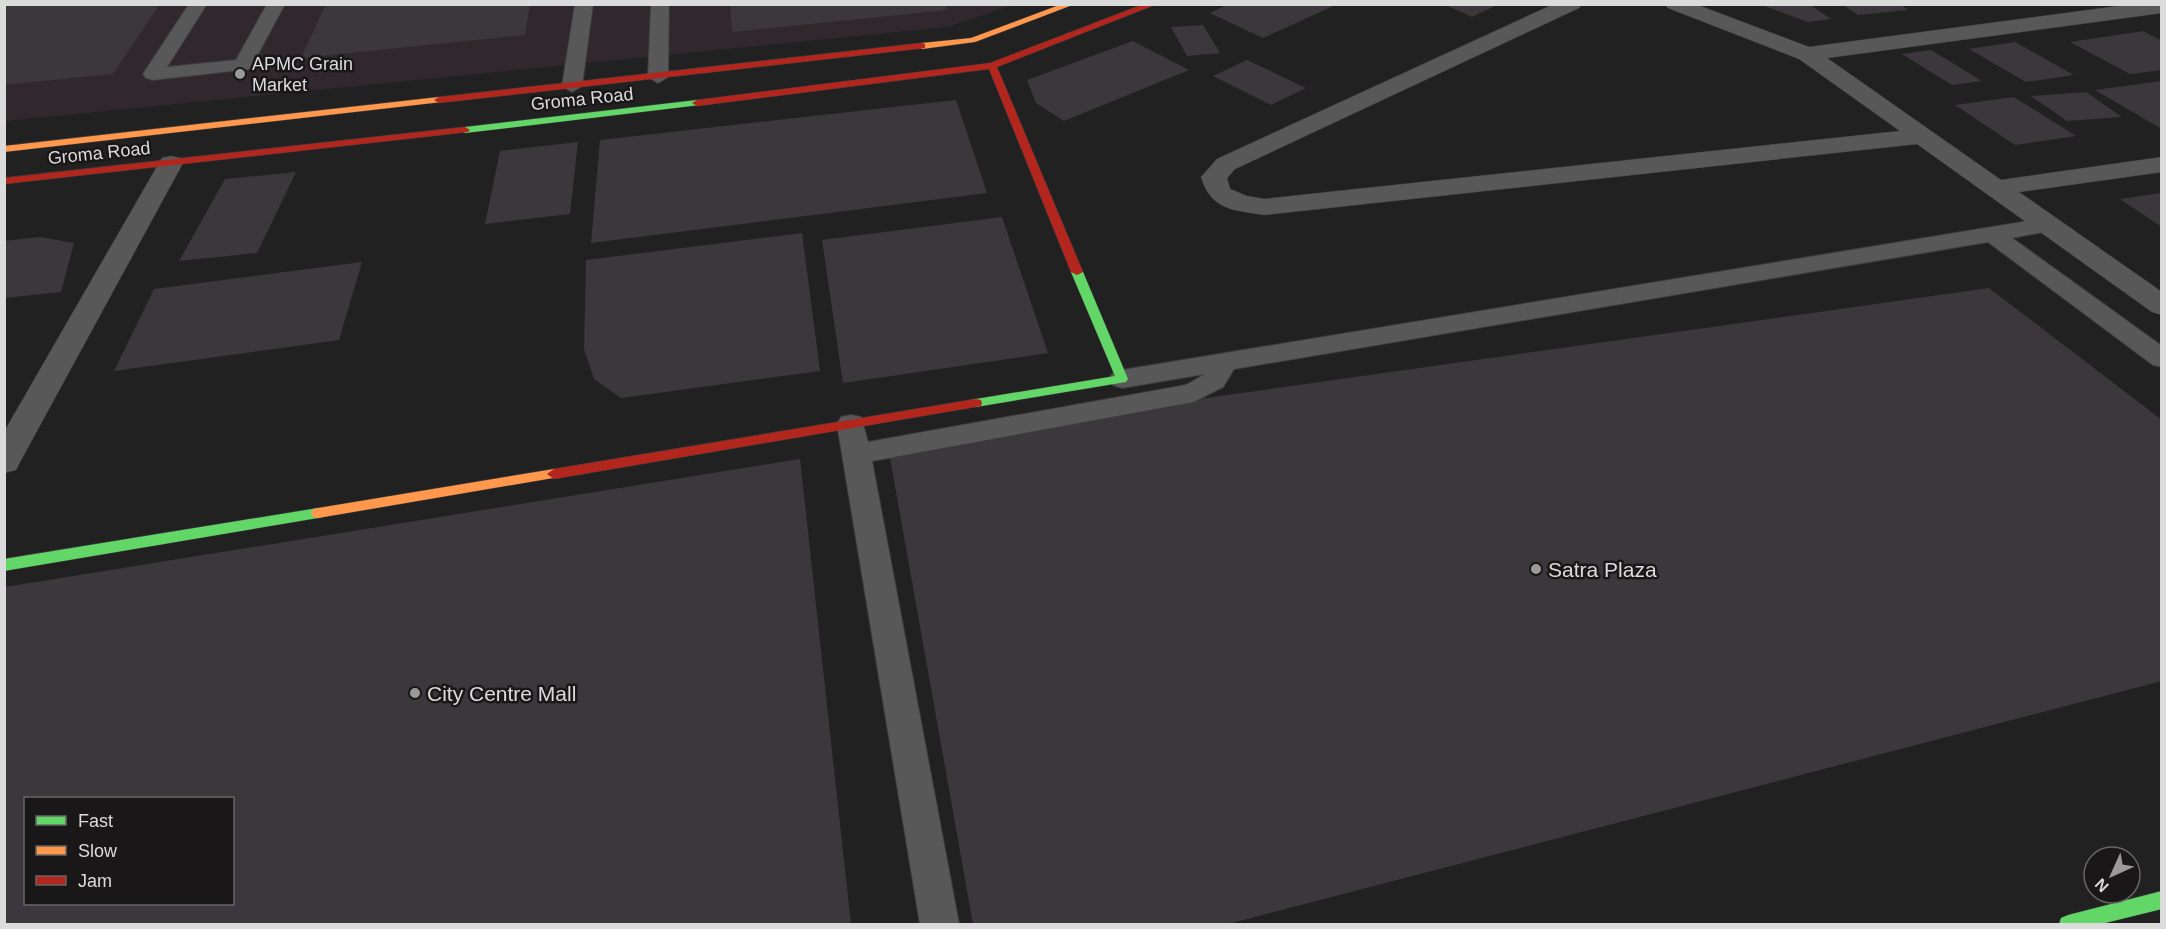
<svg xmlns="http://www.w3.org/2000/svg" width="2166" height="929" font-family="Arial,sans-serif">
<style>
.built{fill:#30282c}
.building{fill:#3c373c;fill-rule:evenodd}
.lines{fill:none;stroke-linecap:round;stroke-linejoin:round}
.lane-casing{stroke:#3d3d3d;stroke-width:2}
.street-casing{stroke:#3d3d3d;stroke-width:1}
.fast-casing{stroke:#3d3d3d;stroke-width:1}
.slow-casing{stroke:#3d3d3d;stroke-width:1}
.jam-casing{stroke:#3d3d3d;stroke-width:1}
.lane{fill:#595858;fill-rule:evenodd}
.street{fill:#595858;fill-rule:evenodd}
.fast{fill:#63d668;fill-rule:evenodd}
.slow{fill:#ff974d;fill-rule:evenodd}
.jam{fill:#b3261e;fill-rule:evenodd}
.poi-dot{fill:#9b9a9a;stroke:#1a1718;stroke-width:2}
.labels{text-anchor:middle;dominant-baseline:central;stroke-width:5;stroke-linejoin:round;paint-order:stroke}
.far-poi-label{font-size:18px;fill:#dcdbdb;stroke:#1a1718;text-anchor:start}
.far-street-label{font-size:18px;fill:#dcdbdb;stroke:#1a1718}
.poi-label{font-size:21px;fill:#dcdbdb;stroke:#1a1718;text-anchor:start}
</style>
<rect width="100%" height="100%" fill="#222122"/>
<path class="built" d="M5,5H1012L948,27L5,121Z"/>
<g class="building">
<path d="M4,4H160L113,74L4,85Z"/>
<path d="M326,4H530L525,35L301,58Z"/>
<path d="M730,4H945L947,10L732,32Z"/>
<path d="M1229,4H1338L1263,38L1210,13Z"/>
<path d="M1443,4H1499L1472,17Z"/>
<path d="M1759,4H1809L1831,19L1808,22Z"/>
<path d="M1842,4H1899L1908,10L1858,15Z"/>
<path d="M1203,25L1220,53L1187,56L1171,27Z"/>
<path d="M2143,31L2162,41V70L2130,74L2070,42Z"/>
<path d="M1133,41L1189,70L1064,121L1036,103L1027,80Z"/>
<path d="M2015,42L2074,75L2026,82L1969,49Z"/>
<path d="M1931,50L1982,81L1952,85L1902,54Z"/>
<path d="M1247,60L1306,88L1271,105L1213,76Z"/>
<path d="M2162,81L2160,128L2095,90Z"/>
<path d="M2086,92L2122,117L2067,121L2031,96Z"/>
<path d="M2014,97L2076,136L2015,145L1955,105Z"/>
<path d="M956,100L987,193L591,243L600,140Z"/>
<path d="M578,142L570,214L485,224L500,151Z"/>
<path d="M296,172L257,253L179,261L225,179Z"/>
<path d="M2162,193V227L2120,199Z"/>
<path d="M1002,217L1048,353L843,383L822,240Z"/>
<path d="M802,233L820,371L621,398L594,379L584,349L586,260Z"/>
<path d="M40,237L74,243L61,292L4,298V241Z"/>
<path d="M362,262L339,340L114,371L154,289Z"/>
<path d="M1989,288L2162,420V681L1228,924H973L890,458L1178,402Z"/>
<path d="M800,459L851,924H5V587ZM26,798H232V904H26Z"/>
</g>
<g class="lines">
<g class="lane-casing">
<g id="lane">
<path d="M189,4H207L167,67L236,60L267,4H285L250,69L153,80L146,78L143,74Z"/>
<path d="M575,4H593L582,86L572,92L562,86Z"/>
<path d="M651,4H669L668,77L658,83L648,77Z"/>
<path d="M2046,218L2054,220L2057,225L2054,230L2012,238L2162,346V367L2153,365L1988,242L1234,369L1223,387L1193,402L872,461L959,924H920L837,424L841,417L851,415L861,417L868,442L1186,385L1205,374L1122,388L1113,385L1109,379L1113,373L1122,370Z"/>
</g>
</g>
<g class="street-casing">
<g id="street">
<path d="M1554,4H1582L1579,8L1235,169L1227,178L1230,189L1247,196L1264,199L1900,131L1799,59L1668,8L1665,4H1695L1809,47L2134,4H2162V13L1827,58L2001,180L2162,157V172L2019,192L2162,292V315L2152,312L1917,144L1264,215C1233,210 1211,210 1201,177L1217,159Z"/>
<path d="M171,156L180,158L183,163L20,462L16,470L4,473V432L159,163L162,158Z"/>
</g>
</g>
<g class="fast-casing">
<g id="fast">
<path d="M697,100L700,101V105L465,133L460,130L465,127Z"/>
<path d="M1077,269L1083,272L1128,379L1126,382L976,407L971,406L970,403L971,400L976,399L1115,376L1071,272Z"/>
<path d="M318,508L323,509L325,513L323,517L318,518L4,571V559Z"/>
<path d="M2162,891V909L2101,924H2059L2061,918L2068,915Z"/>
</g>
</g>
<g class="slow-casing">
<g id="slow">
<path d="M1062,4H1075L975,42L922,49L918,46L922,43L971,38Z"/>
<path d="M439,97L444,100L442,102L4,152V146Z"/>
<path d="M554,469L561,474L559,477L318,518L313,517L311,513L313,509L318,508Z"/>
</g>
</g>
<g class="jam-casing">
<g id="jam">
<path d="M1144,4H1157L997,67L1083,272L1077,275L1071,272L989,69L697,106L692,103L697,100L990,63Z"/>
<path d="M922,43L925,44V48L439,103L434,100L439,97Z"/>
<path d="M465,127L470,130L468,132L4,184V178Z"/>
<path d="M976,399L981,400L982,403L981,406L554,479L547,474L554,469Z"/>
</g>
</g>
<use href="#lane" class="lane"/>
<use href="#street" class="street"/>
<use href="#fast" class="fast"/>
<use href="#slow" class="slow"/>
<use href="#jam" class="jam"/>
</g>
<g class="poi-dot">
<circle cx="240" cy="74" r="6"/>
<circle cx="1536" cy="569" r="6"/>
<circle cx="415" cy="693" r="6"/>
</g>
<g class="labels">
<g class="far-poi-label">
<text x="252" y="64">APMC Grain<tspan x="252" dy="21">Market</tspan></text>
</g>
<g class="far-street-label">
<text transform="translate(582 99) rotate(-6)">Groma Road</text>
<text transform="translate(99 153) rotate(-6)">Groma Road</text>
</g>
<g class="poi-label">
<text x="1548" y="569">Satra Plaza</text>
<text x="427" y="693">City Centre Mall</text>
</g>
</g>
<rect width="2166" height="929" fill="none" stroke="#dcdbdb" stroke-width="12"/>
<rect x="24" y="797" width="210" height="108" fill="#1a1718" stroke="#686566" stroke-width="1.5"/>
<rect x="36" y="816" width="30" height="9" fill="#63d668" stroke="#686566" stroke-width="1.5"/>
<text x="78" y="827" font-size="18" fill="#dcdbdb">Fast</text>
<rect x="36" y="846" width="30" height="9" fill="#ff974d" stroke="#686566" stroke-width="1.5"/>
<text x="78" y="857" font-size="18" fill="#dcdbdb">Slow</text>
<rect x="36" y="876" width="30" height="9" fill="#b3261e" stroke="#686566" stroke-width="1.5"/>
<text x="78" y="887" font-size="18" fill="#dcdbdb">Jam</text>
<g transform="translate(2112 875) rotate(225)"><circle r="28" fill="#1a1718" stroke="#686566" stroke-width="1.5"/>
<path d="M0-4.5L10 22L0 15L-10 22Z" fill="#9b9a9a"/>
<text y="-9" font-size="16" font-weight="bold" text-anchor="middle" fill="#dcdbdb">N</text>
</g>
</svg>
